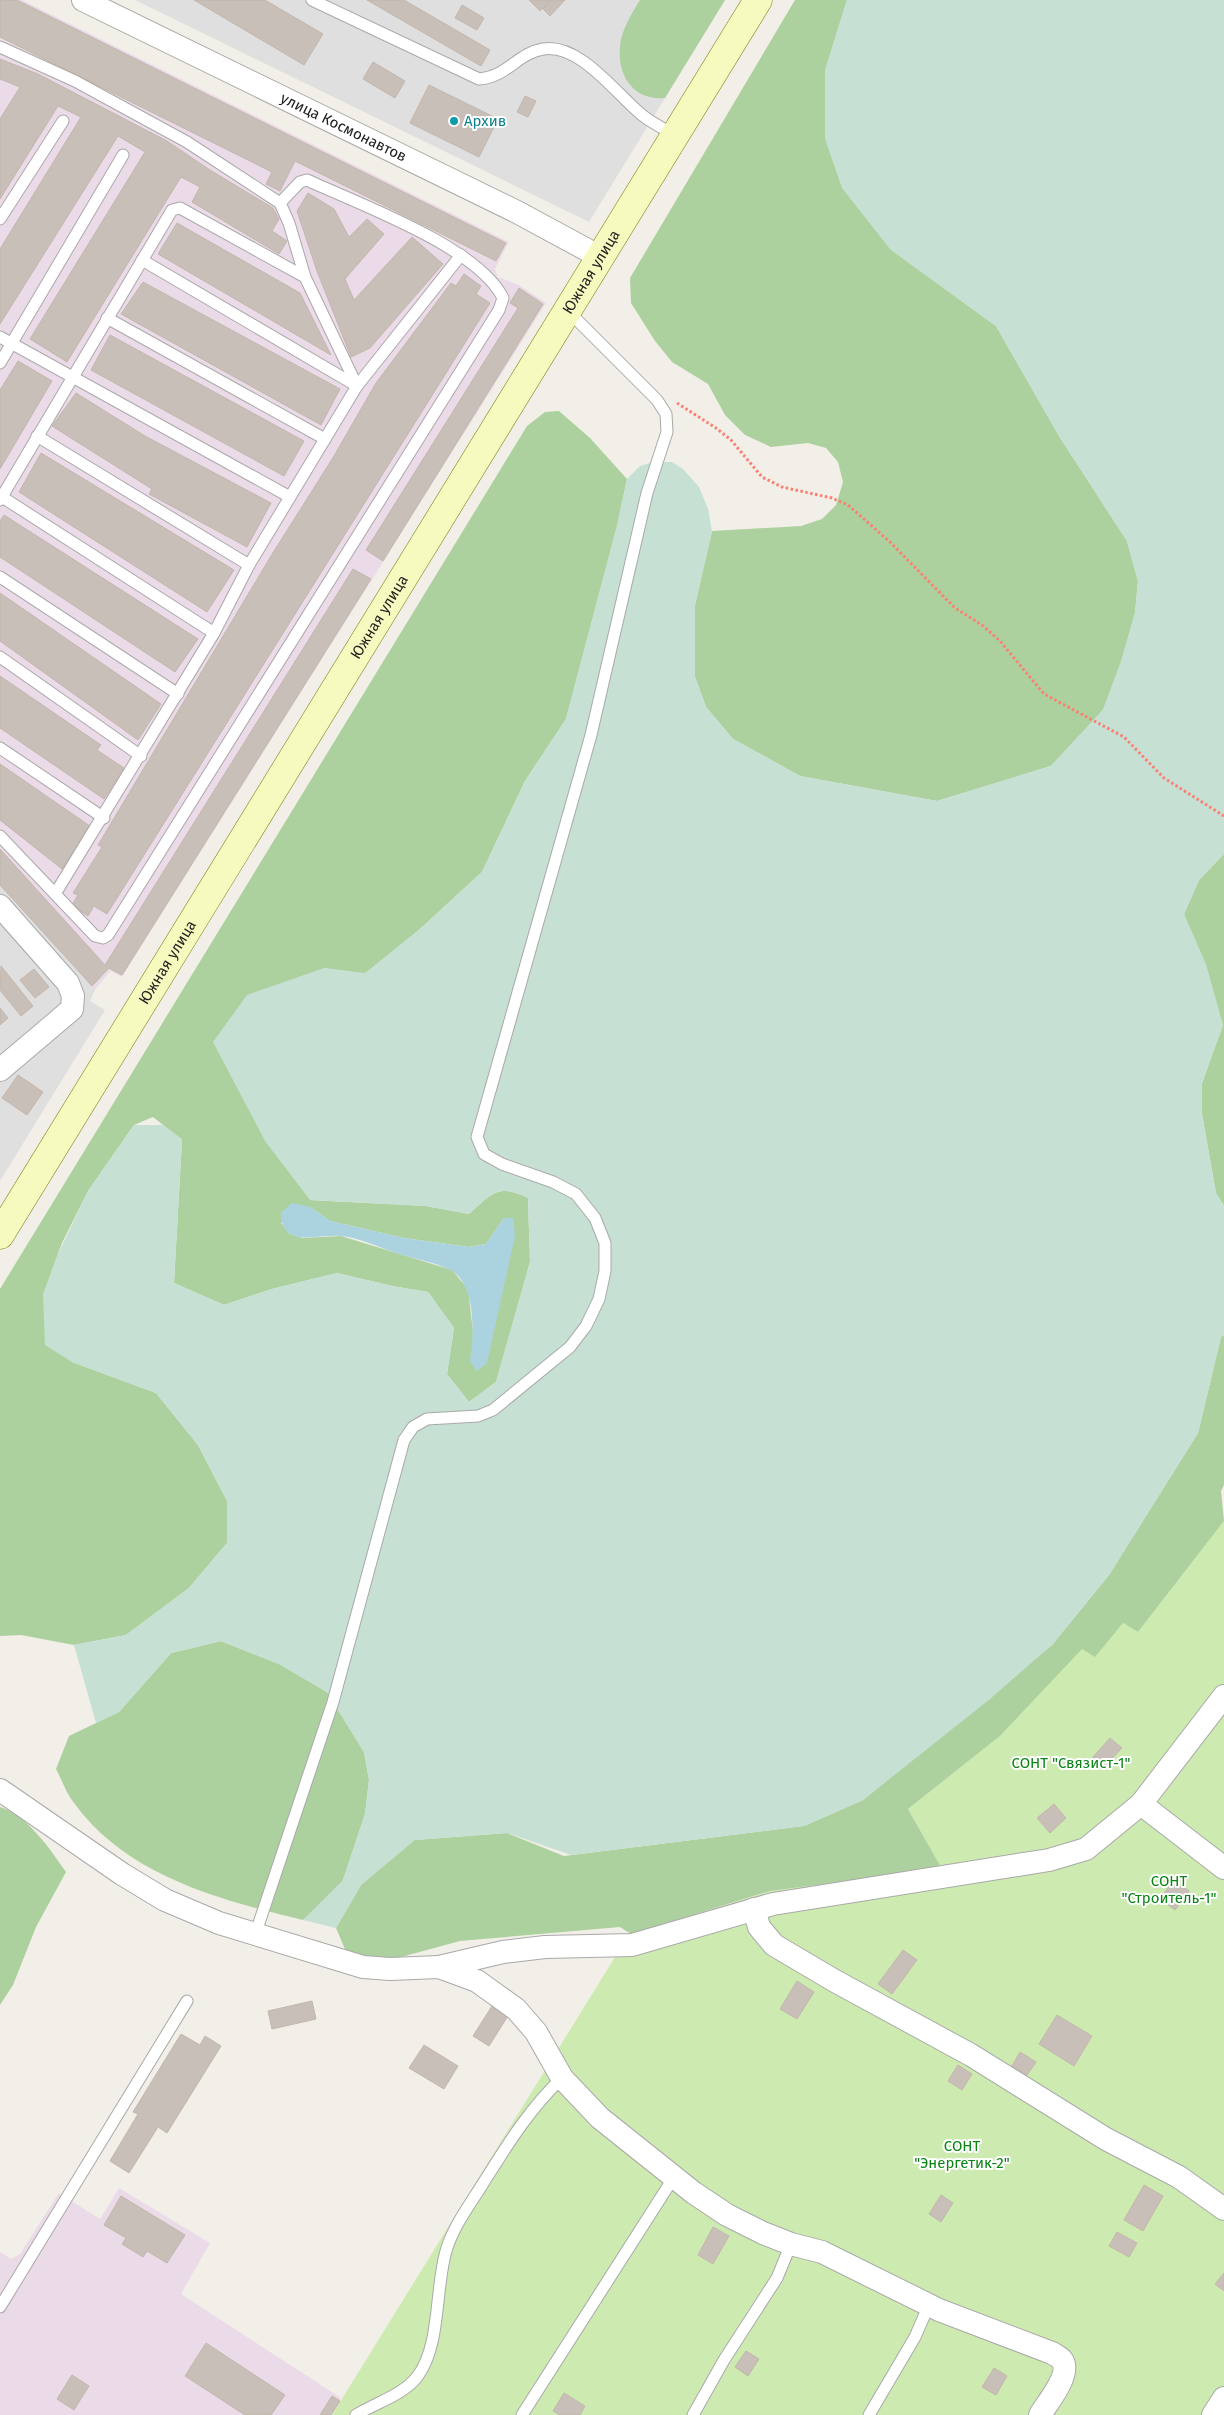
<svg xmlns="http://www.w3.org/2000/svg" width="1224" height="2415" font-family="'Fira Sans',sans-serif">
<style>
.residential{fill:#e0dfdf}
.industrial{fill:#ebdbe8}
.grass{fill:#cdebb0}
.forest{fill:#add19e;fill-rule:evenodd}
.wetland{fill:#c6e0d4}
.water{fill:#aad3df}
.building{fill:#c7bfb8;stroke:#c4b6ab}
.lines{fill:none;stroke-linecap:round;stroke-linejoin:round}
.lane-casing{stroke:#a9a9a9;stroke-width:13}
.street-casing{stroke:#a9a9a9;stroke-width:24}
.secondary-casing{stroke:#707d05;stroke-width:29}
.path{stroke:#fa8072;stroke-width:3;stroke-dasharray:2.5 2.5;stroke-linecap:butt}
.lane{stroke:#fff;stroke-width:11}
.street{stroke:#fff;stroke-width:22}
.secondary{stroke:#f7fabf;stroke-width:28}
.culture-dot{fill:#0f9aa8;stroke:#fff;stroke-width:2}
.labels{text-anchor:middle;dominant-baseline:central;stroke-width:4;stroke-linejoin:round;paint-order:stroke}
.culture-label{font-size:15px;fill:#0d838f;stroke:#fff;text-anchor:start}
.street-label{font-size:15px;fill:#222;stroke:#fff}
.park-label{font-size:15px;fill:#0c8416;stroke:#fff}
</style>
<rect width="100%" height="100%" fill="#f2efe9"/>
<g class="residential">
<path d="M135,0H725L589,222Z"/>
<path d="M0,885L95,990L90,1001L105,1010L0,1181Z"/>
</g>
<g class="industrial">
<path d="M0,0H22L509,242L495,269L498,277L519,285L546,303L122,977L110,971L95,990L0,885Z"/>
<path d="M119,2188L210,2243L181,2294L341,2398L331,2415H0V2252L11,2259L20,2254L59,2193L100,2219Z"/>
</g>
<path class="grass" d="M1224,1521V2415H332L628,1936L770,1891L942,1869L908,1809L1000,1736L1082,1648L1095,1656L1123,1623L1138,1632Z"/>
<g class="forest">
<path d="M640,0H725L665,98C633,101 617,75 620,46C621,31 632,13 640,0Z"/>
<path d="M795,0H847L825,71L890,249L996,326L1059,436L1127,541L1138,581L1135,613L1121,662L1103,710L1051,766L937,801L800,776L733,739L706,707L695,677V605L712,531L801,526L822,519L836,505L843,482L838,462L826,448L808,443L771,447L745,435L725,415L708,384L672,362L655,341L631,303L630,278Z"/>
<path d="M559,411L590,438L627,479L617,526L566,719L525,781L482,872L420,929L365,974L324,968L310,1200L426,1206L469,1214C492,1194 497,1183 528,1198L530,1262L496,1382L469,1402L447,1374L454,1328L428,1292L392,1286L337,1273L272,1289L224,1305L174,1283L182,1140L153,1117L134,1125L88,1191L62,1243L43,1295L72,1362L156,1393L198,1445L227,1501V1543L189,1588L126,1635L74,1645L21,1635L0,1636V1289L527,426L545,412ZM310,1207L330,1221L404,1238L469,1247L486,1244L504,1218L470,1361L474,1340L468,1289L452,1270L341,1236L303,1238L290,1234L281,1223Z"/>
<path d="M1224,854V1206L1216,1193L1202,1114V1083L1223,1025L1184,914L1199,880Z"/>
<path d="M1224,1335V1485L1221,1491L1224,1521L1138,1632L1123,1623L1095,1657L1082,1649L1000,1736L908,1809L942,1869L770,1891L631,1934L620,1927L460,1941L390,1960L347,1954L336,1928L361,1885L414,1840L507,1833L564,1856L804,1826L863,1800L1052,1645L1109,1575L1198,1433L1221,1337Z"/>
<path d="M221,1641L279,1664L327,1692L364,1752L369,1780L365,1814L341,1886L303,1920C220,1900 127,1876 74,1803C66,1793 62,1780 56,1769L69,1736L119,1712L171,1653Z"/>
<path d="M0,1807C26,1814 51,1850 66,1872L36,1927L13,1985L0,2005Z"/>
</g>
<path class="wetland" d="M847,0H1224V854L1199,880L1184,914L1206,964L1223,1025L1202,1083V1114L1216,1193L1224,1206V1335L1221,1337L1198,1433L1109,1575L1052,1645L990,1699L863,1800L804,1826L571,1855L507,1833L415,1840L361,1885L336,1928L303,1920L343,1880L365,1814L369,1780L364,1752L327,1692L279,1664L221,1641L171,1653L119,1712L96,1723L74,1645L126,1635L189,1588L227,1543V1501L198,1445L156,1393L72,1362L45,1345L43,1295L58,1254L88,1191L134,1125H163L182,1139L174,1283L224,1305L272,1289L337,1273L392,1286L428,1292L454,1328L447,1374L469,1402L496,1382L530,1262L528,1198C497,1183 492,1194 469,1214L426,1206L310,1200L265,1141L213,1042L247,995L324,968L365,973L420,929L482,872L525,781L566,719L617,526L627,479L640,466L653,462H672L683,469L699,487L708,509L712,531L695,605V677L706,707L733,739L800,776L937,801L1051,766L1103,710L1121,662L1135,613L1138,582L1127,541L1059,436L996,326L890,249L842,188L825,139V71Z"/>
<path class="water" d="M292,1203L310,1207L330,1221L404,1238L469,1247L486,1244L504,1218H513L515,1236L487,1363L477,1371L470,1361C474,1337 477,1283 450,1270C435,1262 415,1259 399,1254C381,1248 360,1238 341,1236C318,1234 281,1249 281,1213Z"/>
<g class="building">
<path d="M0,0H17L506,243L496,261L295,161L280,191L266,184L272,172L0,37Z"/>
<path d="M194,0H265L323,34L304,65Z"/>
<path d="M367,0H404L490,50L481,66Z"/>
<path d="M529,0H551L540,11Z"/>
<path d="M551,0H565L550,16L543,9Z"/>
<path d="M462,5L484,18L477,30L455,18Z"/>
<path d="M0,59L38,74L167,141L210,170L273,208L279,219L272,231L287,241L279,254L192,202L200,187L181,177L67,362L30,339L145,152L118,136L0,324V249L81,117L58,106L0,199V119L20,87L0,79Z"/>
<path d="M373,62L405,81L395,98L363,79Z"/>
<path d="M429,85L498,119L479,157L410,123Z"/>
<path d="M525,96L536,101L528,117L517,112Z"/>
<path d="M308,193L334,209L349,237L367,219L384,234L345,279L354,300L412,237L443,264L370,348L351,357L317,271L297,211Z"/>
<path d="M177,223L300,293L331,355L158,254Z"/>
<path d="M464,274L481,286L476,294L490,303L107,914L94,906L88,916L72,905L78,895L73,893L102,847L98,845L271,556L334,456L376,383L451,283L456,286Z"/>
<path d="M143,282L340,389L321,425L121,314Z"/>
<path d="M519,288L543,304L383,561L366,550L518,308L510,303Z"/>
<path d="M110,335L304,441L284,476L91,370Z"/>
<path d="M18,361L52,381L0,469V390Z"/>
<path d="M76,393L145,436L271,503L247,547L149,494L152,489L52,426Z"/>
<path d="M41,453L234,570L207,612L19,492Z"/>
<path d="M4,515L198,639L175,672L0,557V521Z"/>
<path d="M353,569L371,579L122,975L109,968L92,986L0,885V849L105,965Z"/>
<path d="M0,593L161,704L138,740L0,641Z"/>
<path d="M0,676L101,745L97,750L124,768L104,799L0,728Z"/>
<path d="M0,764L90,826L62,869L0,820Z"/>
<path d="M1,966L33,1006L21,1016L0,990Z"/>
<path d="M34,969L49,987L35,998L20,980Z"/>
<path d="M0,1008L8,1018L0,1025Z"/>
<path d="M18,1075L43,1092L27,1115L2,1098Z"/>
<path d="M1110,1738L1122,1748L1103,1768L1092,1758Z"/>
<path d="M1054,1804L1066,1818L1050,1833L1037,1818Z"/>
<path d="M1174,1879L1189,1891L1175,1910L1160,1899Z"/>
<path d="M903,1950L917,1960L892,1994L878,1984Z"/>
<path d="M797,1981L814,1992L797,2019L780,2009Z"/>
<path d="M312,2001L316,2019L272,2029L268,2011Z"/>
<path d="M492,2006L508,2016L489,2046L473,2036Z"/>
<path d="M1057,2015L1092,2036L1074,2066L1039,2044Z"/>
<path d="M181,2034L200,2045L205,2036L221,2046L167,2133L158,2127L129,2173L110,2161L138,2114L133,2112Z"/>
<path d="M424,2045L458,2066L444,2089L409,2068Z"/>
<path d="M1020,2052L1036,2062L1027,2075L1012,2066Z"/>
<path d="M958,2065L972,2074L962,2090L948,2081Z"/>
<path d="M1144,2185L1163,2196L1143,2231L1124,2220Z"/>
<path d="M941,2195L953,2203L941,2222L929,2214Z"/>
<path d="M121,2196L185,2235L167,2263L147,2251L143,2257L122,2244L126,2238L104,2225Z"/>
<path d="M713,2227L729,2236L713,2264L698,2255Z"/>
<path d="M1117,2232L1137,2243L1129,2257L1109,2246Z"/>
<path d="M1224,2273V2291L1215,2284Z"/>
<path d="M206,2343L285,2395L271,2415H245L185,2376Z"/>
<path d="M746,2351L759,2359L748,2376L735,2367Z"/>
<path d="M994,2368L1007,2376L996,2395L982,2387Z"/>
<path d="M72,2375L89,2386L74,2410L57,2399Z"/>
<path d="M564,2393L585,2406L580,2415H560L553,2411Z"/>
<path d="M332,2396L340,2401L331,2415H320Z"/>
</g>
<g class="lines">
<g class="lane-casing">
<g id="lane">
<path d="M312,0L479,79C507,77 518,53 543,49C580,43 616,94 642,115C652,123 664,129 675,135"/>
<path d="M0,47L75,81L187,142L280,203L300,182L307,180C359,204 478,247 503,298L499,310L108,935L103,938L95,936L0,836"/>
<path d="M280,203L289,223L305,277"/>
<path d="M0,219L63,121"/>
<path d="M107,318L325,439"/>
<path d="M0,337L290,497"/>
<path d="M0,363L123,155"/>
<path d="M37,436L249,565"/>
<path d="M2,497L214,633"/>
<path d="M0,500L172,210L180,208L305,277L357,386L461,255"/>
<path d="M0,577L178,694"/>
<path d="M0,657L141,756"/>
<path d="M0,748L104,818"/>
<path d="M55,894L214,633L249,565L357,386L142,260"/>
<path d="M255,1935L333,1702L404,1440L413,1427L427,1419L478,1416L493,1410L570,1347L586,1326L599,1299L605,1271V1243L595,1218L576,1194L553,1182L502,1164L484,1154L477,1137L591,735L647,493L667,432L666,414L657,400L569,312"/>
<path d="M0,2307L187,2001"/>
<path d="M356,2415C375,2403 403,2395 417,2377C441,2346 435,2288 446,2251C453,2227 469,2206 482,2185C506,2147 529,2109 562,2078"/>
<path d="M522,2415L674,2177"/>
<path d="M693,2415L724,2360L777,2278L791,2244"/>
<path d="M869,2415L915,2337L929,2305"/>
</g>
</g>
<g class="street-casing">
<g id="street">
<path id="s1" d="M83,0L517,212L602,258"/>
<path d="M0,906L68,983L73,996L72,1009L0,1070"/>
<path d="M0,1790L122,1874L165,1900L219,1923L363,1967L390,1969L439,1967L477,1981L516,2009L536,2032L562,2078L600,2118L694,2193L727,2215L763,2233L791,2244L822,2252L939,2310L1052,2353C1055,2355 1060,2357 1062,2360C1072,2374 1047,2403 1040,2415"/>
<path d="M1141,1804L1224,1868"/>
<path d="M754,1909L759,1927L774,1945L835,1981L971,2055L1106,2139L1179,2177L1224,2209"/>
<path d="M439,1967L503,1952L545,1947L632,1945L773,1904L1049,1860L1086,1849L1141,1804L1224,1696"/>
<path d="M1213,2415L1224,2398"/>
</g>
</g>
<g class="secondary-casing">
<g id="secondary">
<path id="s2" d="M0,1235L758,0"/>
</g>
</g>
<path class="path" d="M677,403L716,428L731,440L762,477L782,487L832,498L848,505L890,542L955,608L982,625L1000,641L1044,694L1124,737L1164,778L1224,816"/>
<use href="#lane" class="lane"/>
<use href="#street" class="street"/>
<use href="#secondary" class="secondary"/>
</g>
<circle class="culture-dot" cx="454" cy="121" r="5"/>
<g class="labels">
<g class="culture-label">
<text x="464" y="121">Архив</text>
</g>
<g class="street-label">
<text stroke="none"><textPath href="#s1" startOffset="290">улица Космонавтов</textPath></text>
<text stroke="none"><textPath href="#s2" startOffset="1130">Южная улица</textPath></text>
<text stroke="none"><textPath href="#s2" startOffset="725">Южная улица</textPath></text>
<text stroke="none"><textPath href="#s2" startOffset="320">Южная улица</textPath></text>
</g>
<g class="park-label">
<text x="1071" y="1763">СОНТ "Связист-1"</text>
<text x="1169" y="1881">СОНТ<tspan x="1169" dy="17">"Строитель-1"</tspan></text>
<text x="962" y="2146">СОНТ<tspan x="962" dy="17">"Энергетик-2"</tspan></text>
</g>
</g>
</svg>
